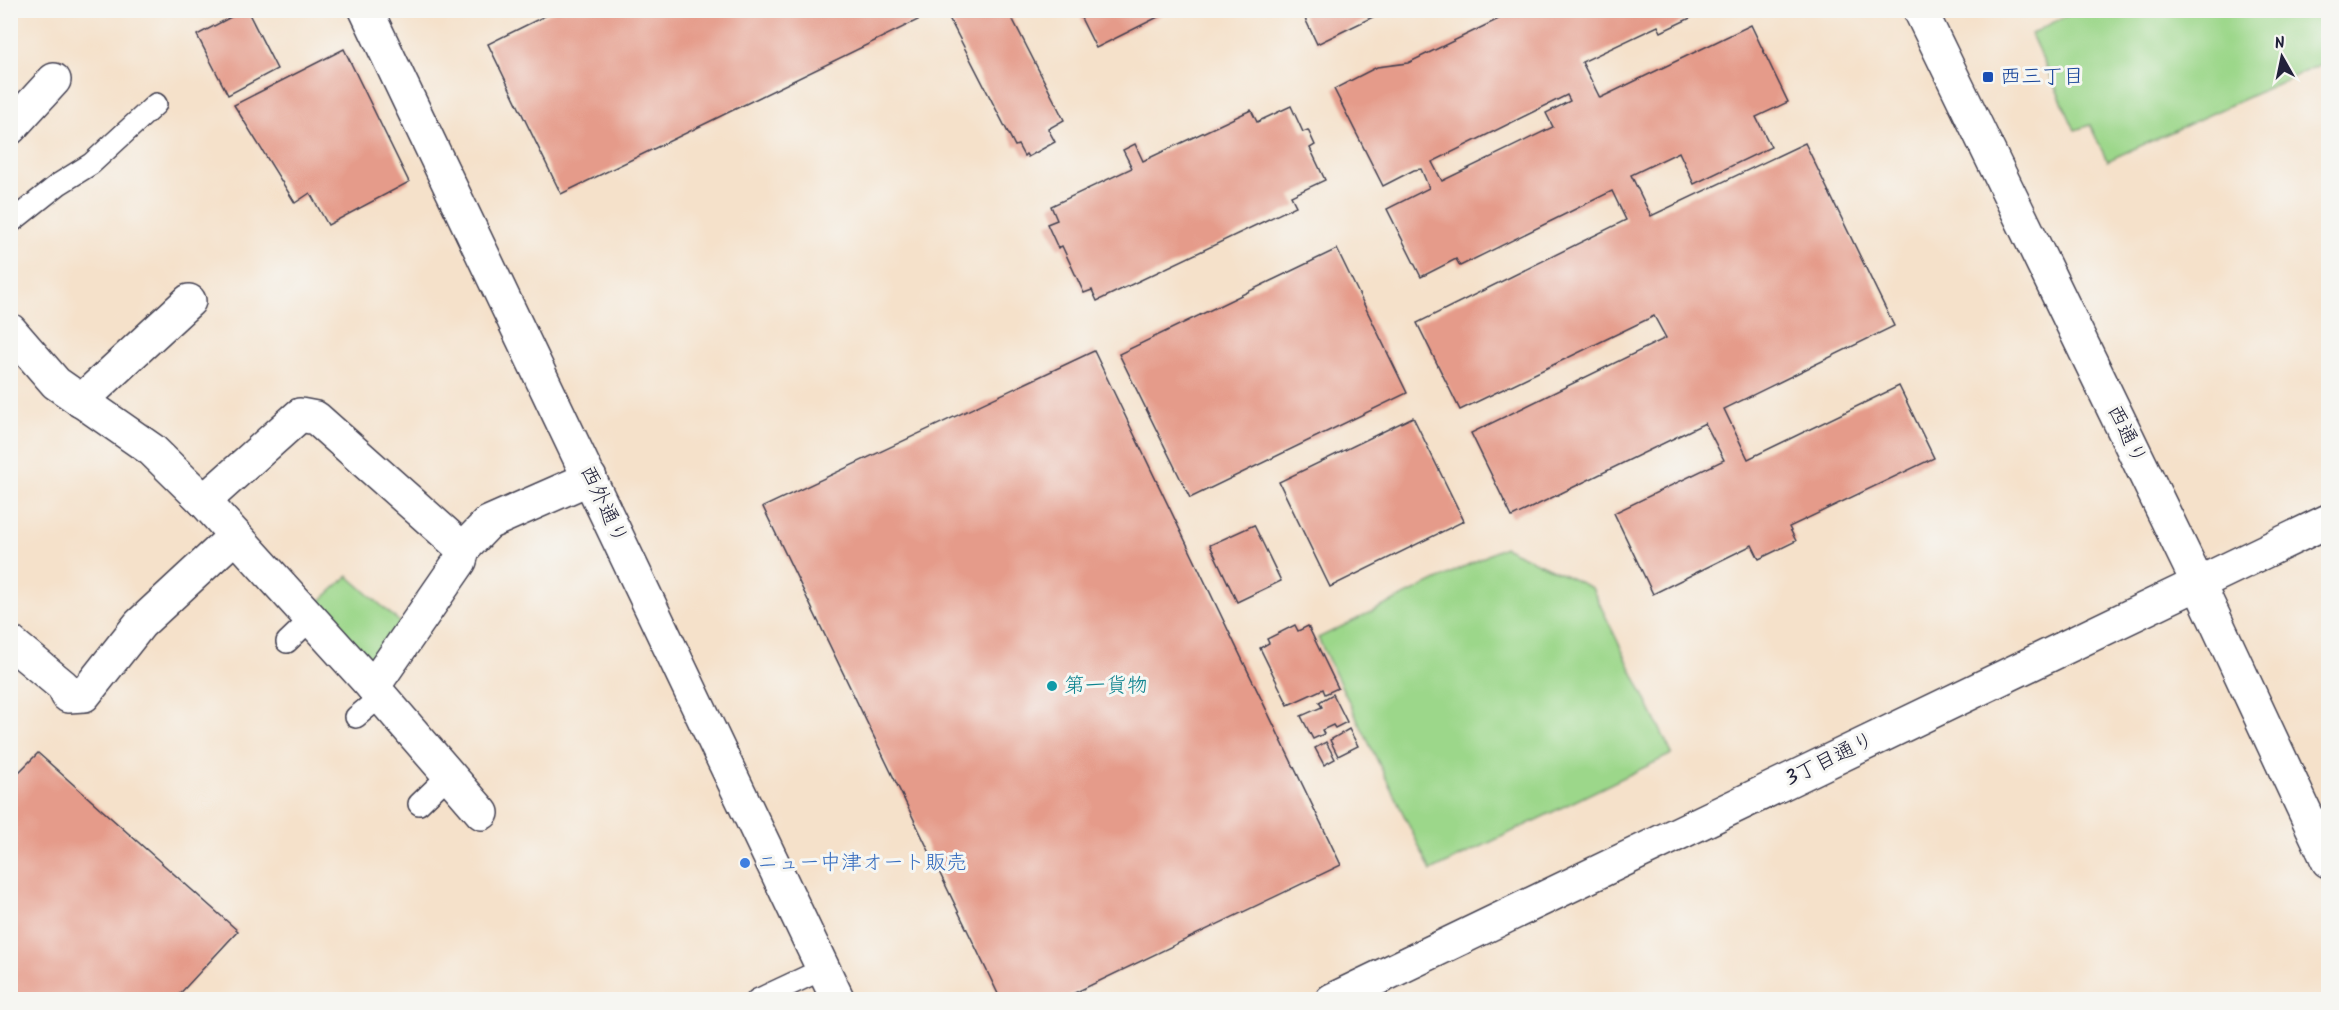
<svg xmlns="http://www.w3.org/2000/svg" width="2339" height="1010" font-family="Kalam,'Klee One',sans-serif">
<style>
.green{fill:#9cd78a;stroke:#5f7c62;stroke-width:1.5}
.building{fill:#e59b8a;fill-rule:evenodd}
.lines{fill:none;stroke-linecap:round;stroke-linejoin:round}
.service-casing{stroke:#423f50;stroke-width:24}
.minor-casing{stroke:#423f50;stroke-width:36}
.tertiary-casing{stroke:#423f50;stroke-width:36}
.service{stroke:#fff;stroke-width:21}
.minor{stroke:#fff;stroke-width:33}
.tertiary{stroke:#fff;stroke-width:33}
.transit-dot{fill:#1a4fb4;stroke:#f6f6f2;stroke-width:2}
.culture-dot{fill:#0f9aa8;stroke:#f6f6f2;stroke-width:2}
.shop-dot{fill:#3f7fe0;stroke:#f6f6f2;stroke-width:2}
.labels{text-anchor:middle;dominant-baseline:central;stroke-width:6;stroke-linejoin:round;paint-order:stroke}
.transit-label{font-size:21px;fill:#164399;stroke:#f6f6f2;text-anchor:start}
.street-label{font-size:21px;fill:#22223b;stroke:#f6f6f2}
.culture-label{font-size:21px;fill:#0d838f;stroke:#f6f6f2;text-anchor:start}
.shop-label{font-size:21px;fill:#366cbe;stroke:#f6f6f2;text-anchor:start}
</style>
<rect width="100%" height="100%" fill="#f6f6f2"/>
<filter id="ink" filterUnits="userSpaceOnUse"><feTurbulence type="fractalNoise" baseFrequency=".0167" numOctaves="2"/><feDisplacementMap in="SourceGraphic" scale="12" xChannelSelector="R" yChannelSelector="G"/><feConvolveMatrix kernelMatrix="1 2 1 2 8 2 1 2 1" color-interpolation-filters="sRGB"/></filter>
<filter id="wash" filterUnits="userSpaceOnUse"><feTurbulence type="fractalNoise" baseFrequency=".008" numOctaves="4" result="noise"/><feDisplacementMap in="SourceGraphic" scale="24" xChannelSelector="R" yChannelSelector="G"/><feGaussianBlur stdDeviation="1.35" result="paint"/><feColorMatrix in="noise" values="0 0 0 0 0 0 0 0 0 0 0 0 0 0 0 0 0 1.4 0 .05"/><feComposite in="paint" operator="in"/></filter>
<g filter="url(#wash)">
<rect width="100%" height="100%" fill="#f5e1ca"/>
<g class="green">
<path d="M2077,10L2328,11V61L2107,161L2090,125L2075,130L2031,34Z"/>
<path d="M1504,547L1592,588L1672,754L1431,871L1318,638Z"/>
<path d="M348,576L402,624L371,661L317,604Z"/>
</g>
<g id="blocks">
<g class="building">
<path d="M244,10H247L277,69L228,95L197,35Z"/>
<path d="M557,10H916L920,19L561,194L488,44Z"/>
<path d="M945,10H1008L1064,120L1048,129L1055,142L1028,157L1026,154L1024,156L1018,145L1015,146Z"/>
<path d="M1077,10H1172L1096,48Z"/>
<path d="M1301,10H1380L1381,13L1317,44Z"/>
<path d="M1517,10H1707L1661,32L1658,26L1582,62L1600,98L1751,25L1788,102L1756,117L1771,147L1694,184L1679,152L1631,175L1651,216L1805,143L1894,326L1724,409L1748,459L1899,386L1934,458L1789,527L1796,541L1759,559L1752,545L1653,594L1614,513L1724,460L1705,423L1512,517L1471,433L1666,338L1654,316L1460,410L1417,323L1626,220L1612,191L1460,266L1456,259L1421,277L1387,209L1429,188L1421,169L1414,170L1383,186L1334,89L1377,67L1408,63ZM1567,95L1570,101L1546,113L1553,127L1442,181L1432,162Z"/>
<path d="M344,49L409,182L328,225L310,193L295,203L234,105Z"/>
<path d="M1291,106L1303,132L1308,130L1315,145L1310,148L1325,180L1291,196L1296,206L1097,301L1092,290L1084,293L1062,246L1058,248L1047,224L1057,220L1051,206L1132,168L1123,150L1135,144L1143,161L1251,110L1257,122Z"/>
<path d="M1337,249L1407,393L1190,498L1119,354Z"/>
<path d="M1094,351L1341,865L1060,1000H1001L763,507Z"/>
<path d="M1413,417L1464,521L1330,587L1279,482Z"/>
<path d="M1254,525L1281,581L1237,602L1210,545Z"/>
<path d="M1295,625L1298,631L1308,626L1338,688L1325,694L1323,689L1288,705L1260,648L1269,643L1267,639Z"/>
<path d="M1333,694L1347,722L1335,728L1333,725L1322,730L1324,734L1313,739L1301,716L1322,707L1319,702Z"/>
<path d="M1349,729L1358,746L1338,756L1330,740Z"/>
<path d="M1326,742L1335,759L1324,765L1315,748Z"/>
<path d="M38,753L238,931L174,1000H10V781Z"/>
</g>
</g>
</g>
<g filter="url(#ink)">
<use href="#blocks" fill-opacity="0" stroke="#423f50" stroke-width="1.5"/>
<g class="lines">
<g class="service-casing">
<g id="service">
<path d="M10,223L59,184L91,164L156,104"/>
<path d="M287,642L311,619"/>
<path d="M356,717L380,697"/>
<path d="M419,804L449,775"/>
<path d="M757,1000L823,969"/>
</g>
</g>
<g class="minor-casing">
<g id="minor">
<path d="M10,128L54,80"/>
<path d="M10,330L56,383L152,450L204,501L373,687L482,813"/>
<path d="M81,401L189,301"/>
<path d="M204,501L300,415L316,418L463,549L488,523L590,478"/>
<path d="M10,642L63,686L68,696L84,695L140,624L235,536"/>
<path d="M373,687L460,561L463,549"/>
</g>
</g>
<g class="tertiary-casing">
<g id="tertiary">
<path d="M366,10L838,1000"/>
<path d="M1920,10L2198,583L2328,861"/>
<path d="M1332,1000L2328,521"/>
</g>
</g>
<use href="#service" class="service"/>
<use href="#minor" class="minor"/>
<use href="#tertiary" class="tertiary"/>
</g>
</g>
<rect class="transit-dot" x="1982" y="71" width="12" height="12" rx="3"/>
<circle class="culture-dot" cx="1052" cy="686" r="6"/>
<circle class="shop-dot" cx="745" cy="863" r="6"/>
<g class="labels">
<g class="transit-label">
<text x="2000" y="77">西三丁目</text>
</g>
<g class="street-label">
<text transform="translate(2126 435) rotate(64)">西通り</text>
<text transform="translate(603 505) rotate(65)">西外通り</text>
<text transform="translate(1830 760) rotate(-26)">3丁目通り</text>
</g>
<g class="culture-label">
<text x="1064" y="686">第一貨物</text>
</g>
<g class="shop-label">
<text x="757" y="863">ニュー中津オート販売</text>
</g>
</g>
<rect width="2339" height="1010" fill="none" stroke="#f6f6f2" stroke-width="36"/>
<g transform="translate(2282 57) rotate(351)" stroke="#f6f6f2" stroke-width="4.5" paint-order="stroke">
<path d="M0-4.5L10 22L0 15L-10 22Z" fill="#22223b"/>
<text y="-9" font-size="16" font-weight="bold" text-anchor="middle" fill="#22223b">N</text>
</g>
</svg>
